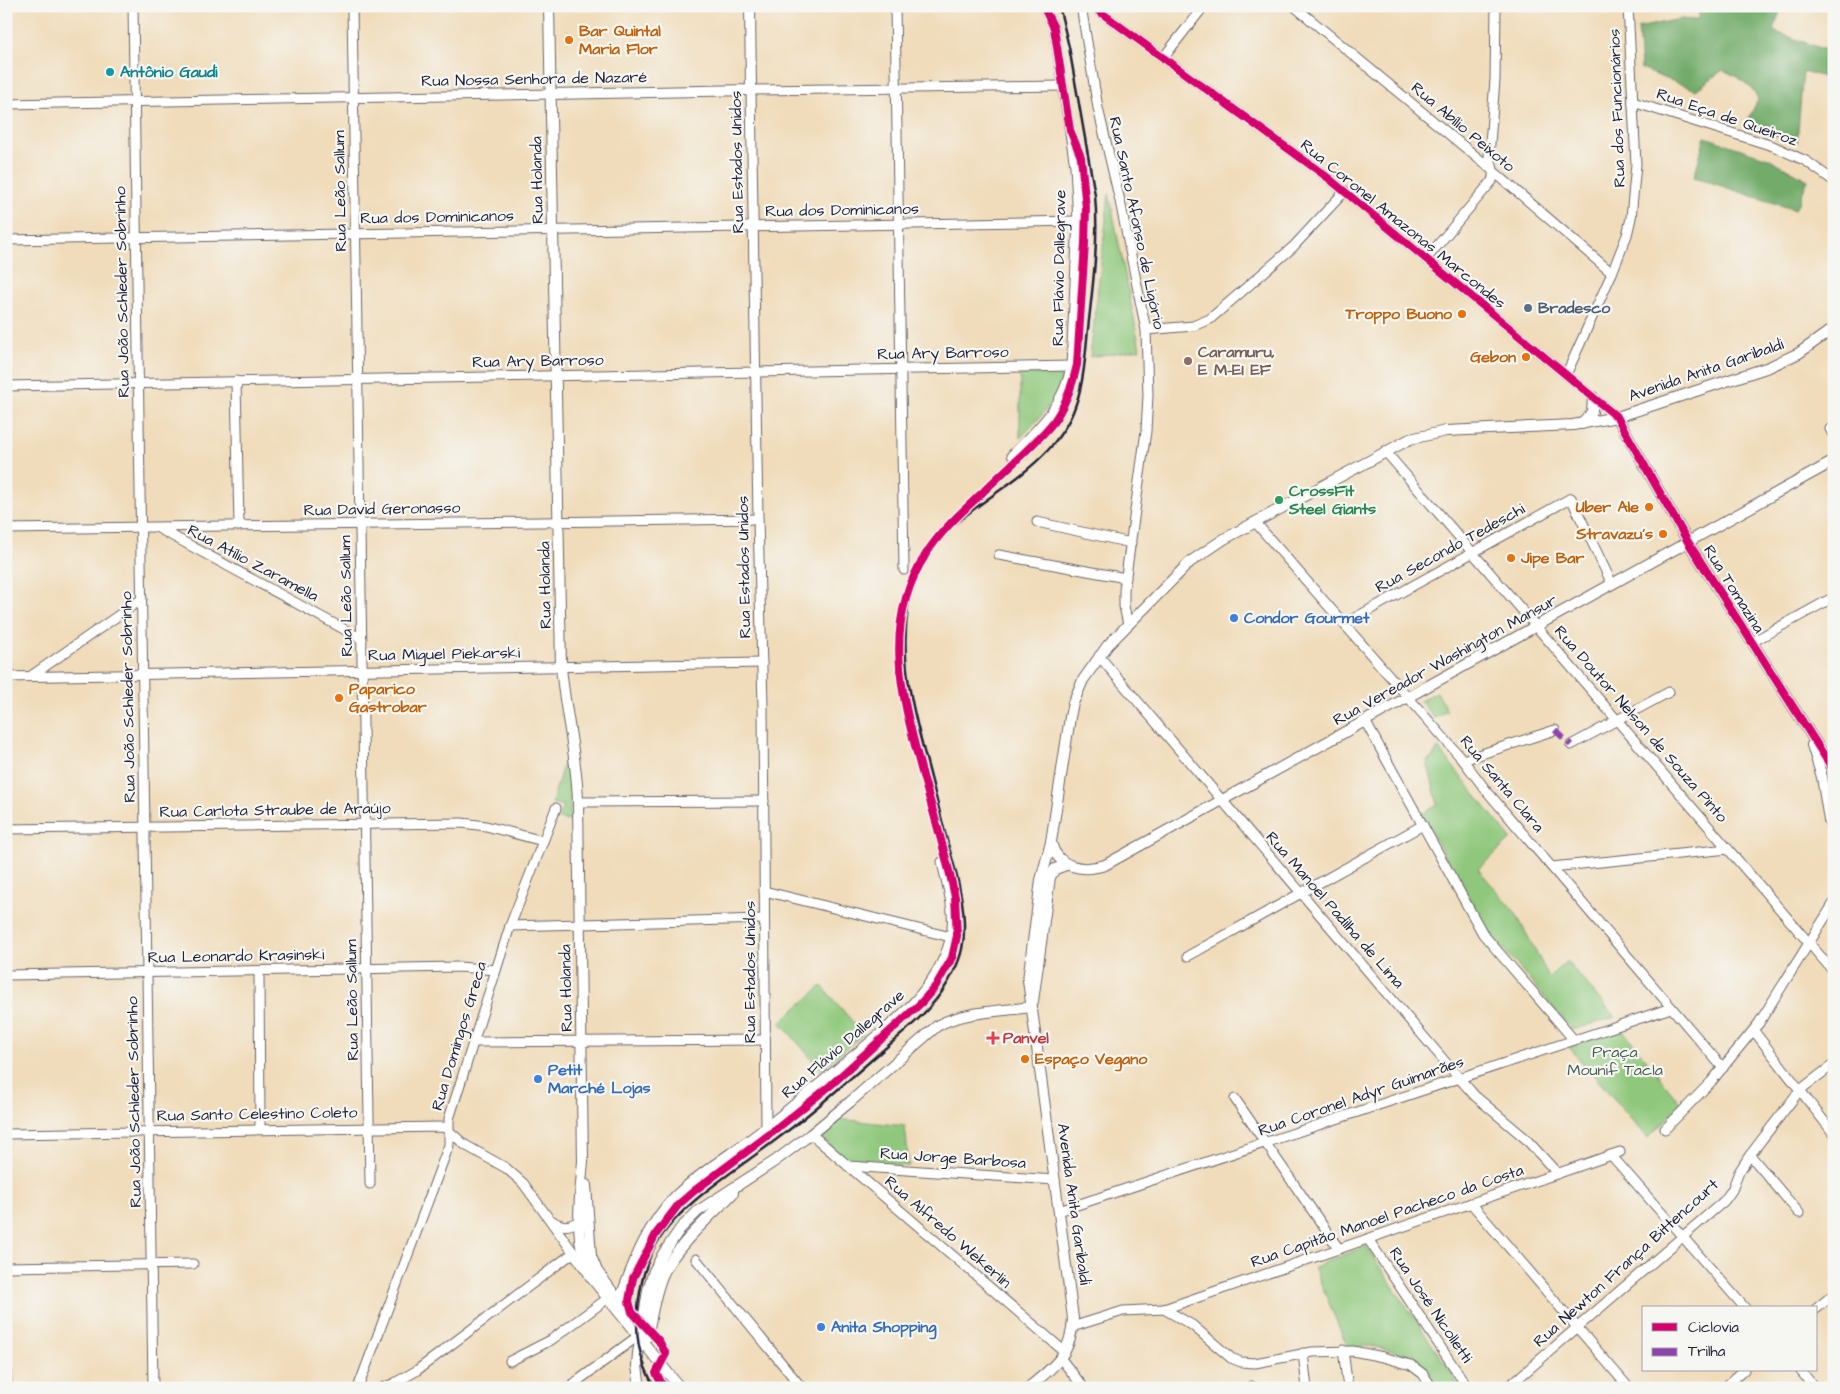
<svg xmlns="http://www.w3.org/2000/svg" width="1840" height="1394" font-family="'Architects Daughter',sans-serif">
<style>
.green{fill:#8fc87b;stroke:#58755b}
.forest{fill:#73ac6b;stroke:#4a6753}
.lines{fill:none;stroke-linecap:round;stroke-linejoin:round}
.minor-casing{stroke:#6a6367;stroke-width:11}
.major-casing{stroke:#6a6367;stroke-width:12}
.minor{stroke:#fff;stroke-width:9}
.major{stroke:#fff;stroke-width:10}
.rail{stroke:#22223b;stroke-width:2.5}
.quiet{stroke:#8e44ad;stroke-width:6;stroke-dasharray:12 6;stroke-linecap:butt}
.cycleway-casing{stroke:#f6f6f2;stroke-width:11}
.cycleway{stroke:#d6006c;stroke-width:8}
.food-dot{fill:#e8710a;stroke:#f6f6f2;stroke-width:2}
.culture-dot{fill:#0f9aa8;stroke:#f6f6f2;stroke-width:2}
.service-dot{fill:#5c6f8a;stroke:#f6f6f2;stroke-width:2}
.education-dot{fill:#8d6e63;stroke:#f6f6f2;stroke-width:2}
.leisure-dot{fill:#2e9e5b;stroke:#f6f6f2;stroke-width:2}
.shop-dot{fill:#3f7fe0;stroke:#f6f6f2;stroke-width:2}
.health-dot{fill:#e0444e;stroke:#f6f6f2;stroke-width:2}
.labels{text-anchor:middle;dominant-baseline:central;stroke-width:4.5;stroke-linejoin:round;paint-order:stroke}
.food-label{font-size:16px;font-weight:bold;fill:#c56008;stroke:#f6f6f2;text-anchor:start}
.culture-label{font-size:16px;font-weight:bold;fill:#0d838f;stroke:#f6f6f2;text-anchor:start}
.street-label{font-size:16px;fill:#22223b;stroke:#f6f6f2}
.service-label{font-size:16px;font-weight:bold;fill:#4e5e75;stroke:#f6f6f2;text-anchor:start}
.education-label{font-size:16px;font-weight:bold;fill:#785e54;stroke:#f6f6f2;text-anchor:start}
.leisure-label{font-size:16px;font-weight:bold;fill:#27864d;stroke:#f6f6f2;text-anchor:start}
.shop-label{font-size:16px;font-weight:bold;fill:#366cbe;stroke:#f6f6f2;text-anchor:start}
.health-label{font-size:16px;font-weight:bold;fill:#be3a42;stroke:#f6f6f2;text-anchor:start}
.park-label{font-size:16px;fill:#485c51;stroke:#f6f6f2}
</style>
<rect width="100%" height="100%" fill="#f6f6f2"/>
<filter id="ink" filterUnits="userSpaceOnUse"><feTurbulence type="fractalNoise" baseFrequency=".02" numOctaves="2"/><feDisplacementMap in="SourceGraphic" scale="10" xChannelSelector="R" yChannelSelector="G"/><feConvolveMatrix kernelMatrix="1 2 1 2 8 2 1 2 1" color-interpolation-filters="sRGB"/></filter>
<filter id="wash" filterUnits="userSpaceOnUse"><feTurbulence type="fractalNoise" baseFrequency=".0096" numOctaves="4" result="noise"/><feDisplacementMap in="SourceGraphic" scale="20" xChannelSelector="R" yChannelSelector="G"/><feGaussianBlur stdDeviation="1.12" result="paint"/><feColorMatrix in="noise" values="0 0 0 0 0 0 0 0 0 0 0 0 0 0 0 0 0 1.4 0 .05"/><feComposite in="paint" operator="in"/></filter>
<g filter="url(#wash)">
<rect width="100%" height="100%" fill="#f0dcba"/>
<g class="green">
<path d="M1109,194L1140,349L1090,357Z"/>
<path d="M1064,372C1057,400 1040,419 1020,438V375Z"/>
<path d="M1437,692L1447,711L1434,718L1420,701Z"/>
<path d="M1438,748L1511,839L1478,869L1515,912L1549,977L1567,961L1615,1017L1572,1030L1488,931L1421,814L1438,805L1427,761L1432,758Z"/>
<path d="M567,751L570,780V821L558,819L563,806L552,803Z"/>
<path d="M822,986L863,1034L821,1070L780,1022Z"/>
<path d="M1622,1029L1681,1104L1648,1138L1569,1047Z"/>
<path d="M839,1119L905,1126L909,1166L846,1161L820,1137Z"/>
<path d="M1366,1246L1461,1388H1439C1417,1353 1386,1345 1347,1346L1314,1267Z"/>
</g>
<g class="forest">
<path d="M1715,6H1782L1773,31L1834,53V80L1803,71L1797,143L1746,124L1758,100C1751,84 1738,77 1723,70L1696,90L1641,69L1638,28L1680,19L1697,20L1700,10Z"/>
<path d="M1705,137L1768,158L1808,180L1795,210L1694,177Z"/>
</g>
</g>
<g filter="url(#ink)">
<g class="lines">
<g class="minor-casing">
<g id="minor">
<path d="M133,6L153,1388"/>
<path d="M352,6L370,1184"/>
<path d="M895,6L904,570"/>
<path d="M1081,6L1098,108L1120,201L1146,330L1148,395L1146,431L1124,590V606L1128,625"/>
<path d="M1092,6L1327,177L1617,417"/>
<path d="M1294,6L1485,164L1612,273"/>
<path d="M1163,58L1204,6"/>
<path d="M1633,102L1773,146L1806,161L1834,181"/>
<path d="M6,104L551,94"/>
<path d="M6,240L1078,221"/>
<path d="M1426,259L1492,181C1495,172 1492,165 1489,156L1495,80L1496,6"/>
<path d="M1146,330L1193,326L1210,319L1293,247L1345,191"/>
<path d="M1566,375L1612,273L1627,235L1631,218L1636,164L1628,6"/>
<path d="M236,381L239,526"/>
<path d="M6,386L1071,366"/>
<path d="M1830,429L1834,436"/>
<path d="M1385,451L1834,972"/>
<path d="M1012,455C1038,429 1065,404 1071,366L1078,221L1075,166L1054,28L1043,6"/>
<path d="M1037,522L1131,543"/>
<path d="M1255,522L1463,760L1485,789L1723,1068"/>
<path d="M158,528L362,639"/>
<path d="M6,529L758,519"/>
<path d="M999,555L1126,578"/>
<path d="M1344,624L1571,498L1612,584"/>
<path d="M1752,642L1834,597"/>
<path d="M1099,656L1459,1078L1475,1096L1525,1138L1558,1174"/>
<path d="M31,676L142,599"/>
<path d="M6,677L762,663"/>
<path d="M1365,721L1483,934L1574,1040"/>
<path d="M1571,745L1669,692"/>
<path d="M1463,760L1555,730"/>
<path d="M578,802L764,801"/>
<path d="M6,829L462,823L486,826L543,841"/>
<path d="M1552,867L1728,849"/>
<path d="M764,891L951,937"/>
<path d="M510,926L764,919"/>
<path d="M1188,956L1423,825"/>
<path d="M259,971L260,1129"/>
<path d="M6,975L459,967L496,970"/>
<path d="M1754,1031L1834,1134"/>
<path d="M474,1042L765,1040"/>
<path d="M1235,1099L1339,1249"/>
<path d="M766,1127L763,706L758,519L751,90L1062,86"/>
<path d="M1665,1129L1711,1082L1759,1023L1834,903"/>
<path d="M6,1134L443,1127L448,1130L465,1145L506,1168L523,1183L586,1270"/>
<path d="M811,1134L1065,1352"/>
<path d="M1611,1155L1745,1308"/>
<path d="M1750,1155L1799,1213"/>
<path d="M848,1166L1055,1180"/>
<path d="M1471,1203L1629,1388"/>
<path d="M1059,1211L1671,1008"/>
<path d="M551,1220C562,1228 570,1227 580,1220"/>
<path d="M1368,1239L1468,1388"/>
<path d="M696,1259L802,1388"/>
<path d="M6,1267L193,1264"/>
<path d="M619,1301C633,1262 647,1224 676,1195C698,1174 724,1158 749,1140C781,1116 812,1090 843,1064C884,1030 936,994 950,940C957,915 947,886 942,862"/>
<path d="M1164,1309L1620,1152"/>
<path d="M1816,1309L1834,1294"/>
<path d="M1072,1327L1123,1311L1164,1309L1192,1325L1231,1358L1241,1362L1255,1363L1312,1352L1353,1351L1383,1357L1411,1365L1423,1374L1432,1388"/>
<path d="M1343,1350L1348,1388"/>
<path d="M1303,1353L1307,1388"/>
<path d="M1061,1359L1084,1388"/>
<path d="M6,1361L7,1388"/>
<path d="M510,1361L551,1340L607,1299"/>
<path d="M1800,1370L1815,1388"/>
<path d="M358,1388L449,1145V1119L510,926L556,808"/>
<path d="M382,1388L393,1384L416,1371L573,1253"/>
<path d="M568,1388L638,1336"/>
<path d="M1248,1388L1251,1386"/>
<path d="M1507,1388L1724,1201L1732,1190L1739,1172L1750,1155L1800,1090L1834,1064"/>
<path d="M1724,1388L1744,1370"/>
</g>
</g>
<g class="major-casing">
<g id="major">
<path d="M549,6L561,667C565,712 577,756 578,802L583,1161C580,1198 573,1242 590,1276L680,1388"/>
<path d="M551,94L751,90L750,6"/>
<path d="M1617,417L1688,542L1834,771"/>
<path d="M1582,424L1592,412L1593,397"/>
<path d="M1812,745L1822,777L1829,820L1834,833"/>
<path d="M1051,843C1058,868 1082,872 1105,865L1834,461"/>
<path d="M1033,1001L1050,877L1055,869L1066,865"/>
<path d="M586,1185L591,1256L597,1271L619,1301L627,1317"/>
<path d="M647,1337C652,1316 654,1294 663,1274C674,1248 713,1214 733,1193"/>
<path d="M640,1388L637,1366L638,1353L648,1290L654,1271L663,1254L680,1229L698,1211L775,1161L811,1134L850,1102L937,1026C962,1011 1003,1011 1032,1007"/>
<path d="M1028,1388C1054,1367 1072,1354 1073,1318L1028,980L1041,880L1051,842L1070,717L1073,703L1083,680L1108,645L1190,562L1224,539L1410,439L1446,431L1573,425L1617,417L1769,367L1799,353L1834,328"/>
</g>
</g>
<use href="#minor" class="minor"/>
<use href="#major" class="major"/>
<path class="rail" d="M655,1388C638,1358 634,1333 639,1299C641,1283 645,1267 652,1252C674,1206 737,1170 777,1139C811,1114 843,1085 875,1057C898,1037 923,1018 941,993C950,981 959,963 962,949C969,917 957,874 948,844C940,814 933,784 925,755C912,707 900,658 908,608C924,518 998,505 1050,448C1059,437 1068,425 1073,412C1084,386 1085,357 1088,329C1093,284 1099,240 1095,195L1069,47L1059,6"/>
<path class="quiet" d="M1555,730L1571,745"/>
<g class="cycleway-casing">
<g id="cycleway">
<path d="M1092,6L1327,177L1617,417L1688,542L1834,771"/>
<path d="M664,1388L656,1373L666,1354L659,1341L632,1312L629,1301L633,1278L656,1234L679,1204L694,1191L774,1131L831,1085L921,1003L935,987L952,958L957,936L955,897C946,853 932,809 920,765C901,693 882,622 926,554C941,530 962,512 982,493C998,477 1015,462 1031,446C1041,436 1052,426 1058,415C1068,399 1073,383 1077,365L1085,244L1086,208L1081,157L1070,130L1054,28L1043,6"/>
</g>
</g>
<use href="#cycleway" class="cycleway"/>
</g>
</g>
<g class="food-dot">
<circle cx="569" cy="40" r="5"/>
<circle cx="1462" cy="314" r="5"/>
<circle cx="1526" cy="357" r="5"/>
<circle cx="1649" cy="507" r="5"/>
<circle cx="1663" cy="534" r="5"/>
<circle cx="1511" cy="558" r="5"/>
<circle cx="339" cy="698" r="5"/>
<circle cx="1025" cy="1059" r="5"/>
</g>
<circle class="culture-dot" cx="110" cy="72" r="5"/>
<circle class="service-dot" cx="1528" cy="308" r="5"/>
<circle class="education-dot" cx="1188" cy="361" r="5"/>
<circle class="leisure-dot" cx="1279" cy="500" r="5"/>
<g class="shop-dot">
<circle cx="1234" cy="618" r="5"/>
<circle cx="538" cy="1079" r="5"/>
<circle cx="821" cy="1327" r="5"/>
</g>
<path class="health-dot" d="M990.5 1030.5h5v5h5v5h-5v5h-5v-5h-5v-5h5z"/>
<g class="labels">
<g class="food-label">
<text x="579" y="31">Bar Quintal<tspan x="579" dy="18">Maria Flor</tspan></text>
<text x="1452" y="314" text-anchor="end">Troppo Buono</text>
<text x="1516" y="357" text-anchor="end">Gebon</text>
<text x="1639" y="507" text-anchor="end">Uber Ale</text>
<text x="1653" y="534" text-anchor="end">Stravazu's</text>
<text x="1521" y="558">Jipe Bar</text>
<text x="349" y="689">Paparico<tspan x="349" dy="18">Gastrobar</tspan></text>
<text x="1035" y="1059">Espaço Vegano</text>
</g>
<g class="culture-label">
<text x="120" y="72">Antônio Gaudi</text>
</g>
<g class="street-label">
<text transform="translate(534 79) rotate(-1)">Rua Nossa Senhora de Nazaré</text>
<text transform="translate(1617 108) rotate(-92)">Rua dos Funcionários</text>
<text transform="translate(1727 117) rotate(19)">Rua Eça de Queiroz</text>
<text transform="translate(1463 127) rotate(40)">Rua Abílio Peixoto</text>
<text transform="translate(737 162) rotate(-91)">Rua Estados Unidos</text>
<text transform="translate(537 180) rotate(-91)">Rua Holanda</text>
<text transform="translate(340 191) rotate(-91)">Rua Leão Sallum</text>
<text transform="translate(842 210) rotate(-1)">Rua dos Dominicanos</text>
<text transform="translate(437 217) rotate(-1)">Rua dos Dominicanos</text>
<text transform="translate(1137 223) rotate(78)">Rua Santo Afonso de Ligório</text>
<text transform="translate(1403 224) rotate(39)">Rua Coronel Amazonas Marcondes</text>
<text transform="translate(1059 268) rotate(-89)">Rua Flávio Dallegrave</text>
<text transform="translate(122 292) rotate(-91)">Rua João Schleder Sobrinho</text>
<text transform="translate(943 353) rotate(-1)">Rua Ary Barroso</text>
<text transform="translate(538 361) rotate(-1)">Rua Ary Barroso</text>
<text transform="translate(1706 370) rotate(-19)">Avenida Anita Garibaldi</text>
<text transform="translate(382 509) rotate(-1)">Rua David Geronasso</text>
<text transform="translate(1450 548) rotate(-29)">Rua Secondo Tedeschi</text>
<text transform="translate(253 563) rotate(28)">Rua Atílio Zaramella</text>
<text transform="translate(744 567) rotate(-91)">Rua Estados Unidos</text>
<text transform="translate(545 585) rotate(-91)">Rua Holanda</text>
<text transform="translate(1734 589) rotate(58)">Rua Tomazina</text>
<text transform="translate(346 596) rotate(-91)">Rua Leão Sallum</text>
<text transform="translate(444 654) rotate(-1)">Rua Miguel Piekarski</text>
<text transform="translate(1445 660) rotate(-29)">Rua Vereador Washington Mansur</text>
<text transform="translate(128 697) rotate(-91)">Rua João Schleder Sobrinho</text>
<text transform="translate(1641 724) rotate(49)">Rua Doutor Nelson de Souza Pinto</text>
<text transform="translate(1502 784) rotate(50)">Rua Santa Clara</text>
<text transform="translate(275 810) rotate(-1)">Rua Carlota Straube de Araújo</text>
<text transform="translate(1335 910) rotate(49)">Rua Manoel Padilha de Lima</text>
<text transform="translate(236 956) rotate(-1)">Rua Leonardo Krasinski</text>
<text transform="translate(750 972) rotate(-90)">Rua Estados Unidos</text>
<text transform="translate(566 988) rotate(-91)">Rua Holanda</text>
<text transform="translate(352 1000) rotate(-91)">Rua Leão Sallum</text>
<text transform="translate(459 1036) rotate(-73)">Rua Domingos Greca</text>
<text transform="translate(843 1044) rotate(-41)">Rua Flávio Dallegrave</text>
<text transform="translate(1361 1096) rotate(-19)">Rua Coronel Adyr Guimarães</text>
<text transform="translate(134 1102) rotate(-91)">Rua João Schleder Sobrinho</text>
<text transform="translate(257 1114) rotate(-1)">Rua Santo Celestino Coleto</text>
<text transform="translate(953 1158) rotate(4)">Rua Jorge Barbosa</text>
<text transform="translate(1074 1204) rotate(82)">Avenida Anita Garibaldi</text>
<text transform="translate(1387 1216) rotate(-19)">Rua Capitão Manoel Pacheco da Costa</text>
<text transform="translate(948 1232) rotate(41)">Rua Alfredo Wekerlin</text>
<text transform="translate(1626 1263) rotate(-42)">Rua Newton França Bittencourt</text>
<text transform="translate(1431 1305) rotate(56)">Rua José Nicolletti</text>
</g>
<g class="service-label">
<text x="1538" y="308">Bradesco</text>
</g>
<g class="education-label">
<text x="1198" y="352">Caramuru,<tspan x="1198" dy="18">E M-EI EF</tspan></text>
</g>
<g class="leisure-label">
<text x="1289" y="491">CrossFit<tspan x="1289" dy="18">Steel Giants</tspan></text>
</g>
<g class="shop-label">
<text x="1244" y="618">Condor Gourmet</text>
<text x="548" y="1070">Petit<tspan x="548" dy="18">Marché Lojas</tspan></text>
<text x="831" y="1327">Anita Shopping</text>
</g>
<g class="health-label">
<text x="1003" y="1038">Panvel</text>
</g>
<g class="park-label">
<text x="1615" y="1052">Praça<tspan x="1615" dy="18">Mounif Tacla</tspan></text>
</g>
</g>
<rect width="1840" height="1394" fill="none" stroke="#f6f6f2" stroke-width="25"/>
<rect x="1642" y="1306" width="175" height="65" fill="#f6f6f2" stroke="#a1a1a9"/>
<rect x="1652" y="1323" width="25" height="8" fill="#d6006c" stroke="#a1a1a9"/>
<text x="1688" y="1332" font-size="15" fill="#22223b">Ciclovia</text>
<rect x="1652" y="1348" width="25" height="8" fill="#8e44ad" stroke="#a1a1a9"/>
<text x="1688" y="1356" font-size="15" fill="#22223b">Trilha</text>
</svg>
